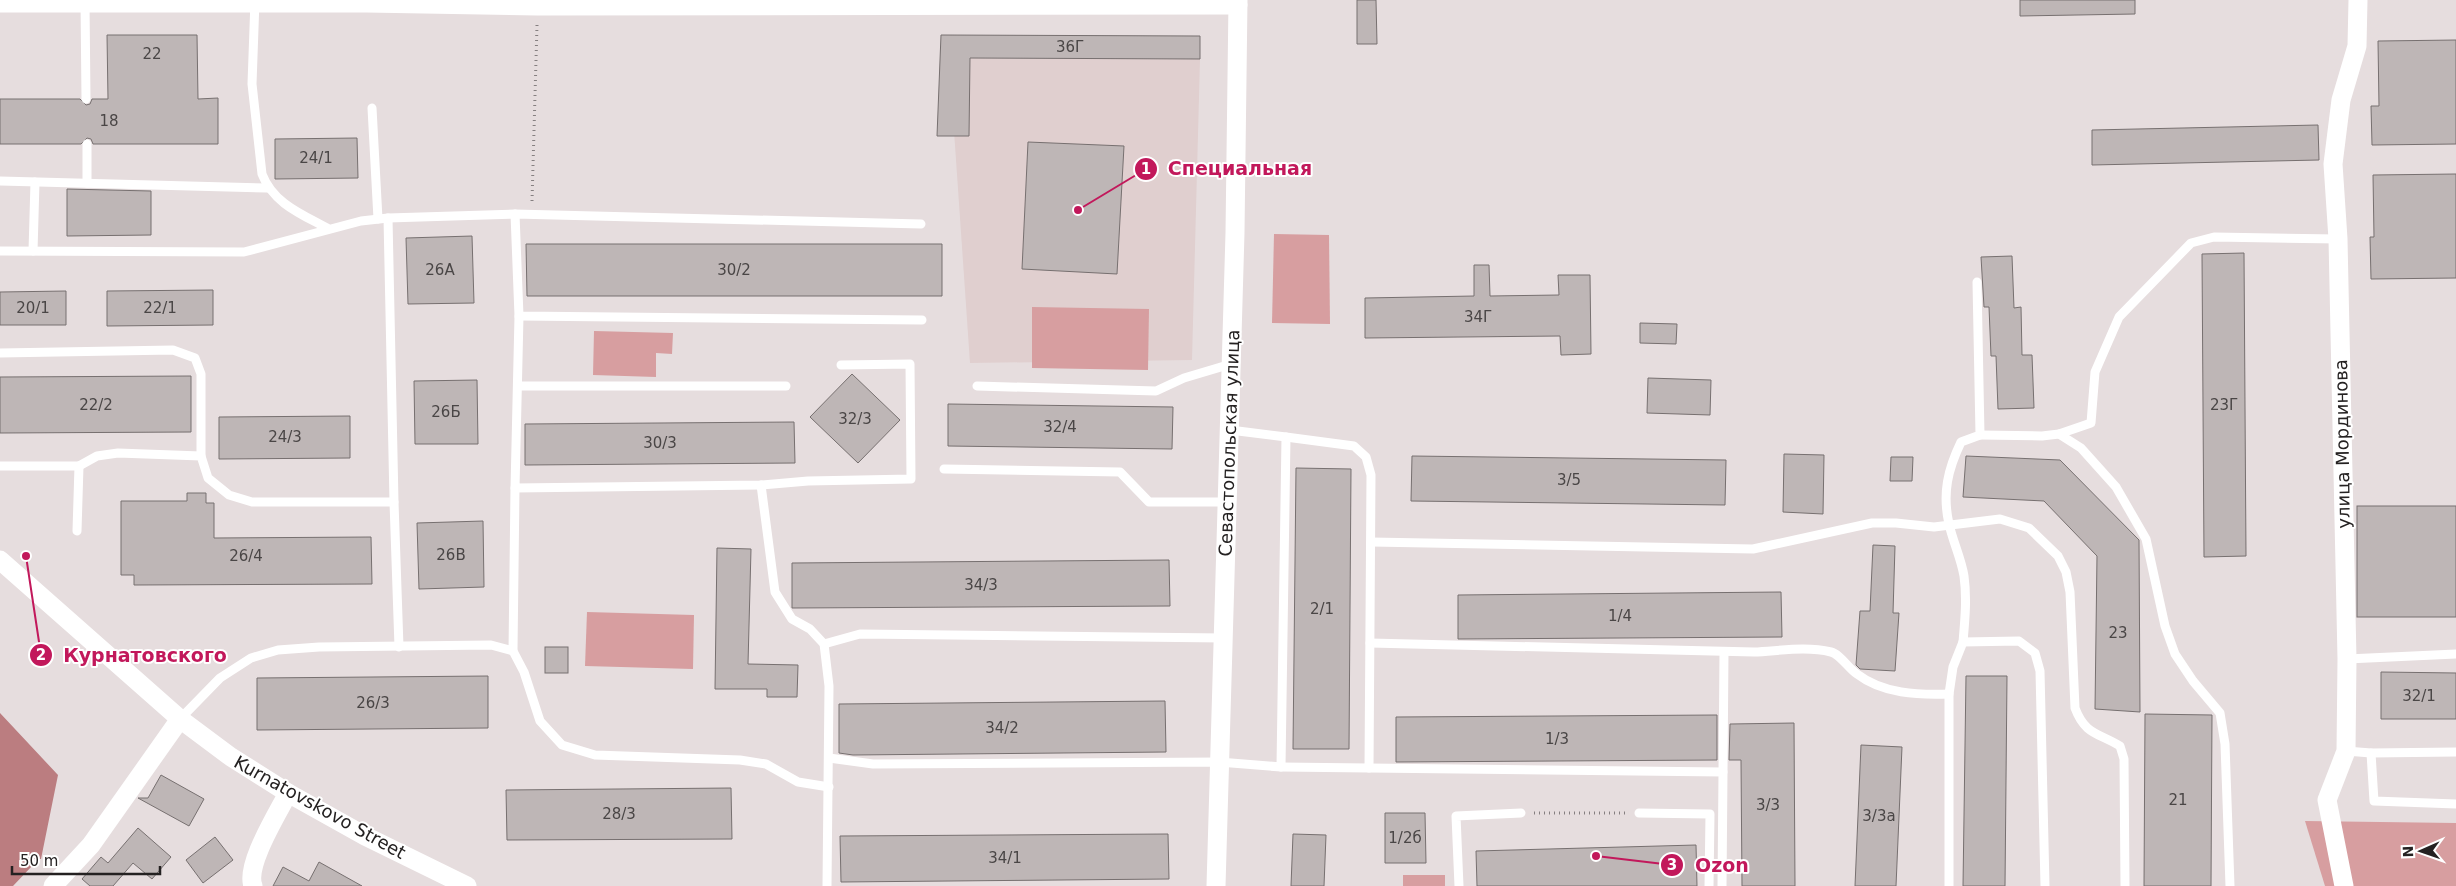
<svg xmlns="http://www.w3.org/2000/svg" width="2456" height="886" font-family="'DejaVu Sans',sans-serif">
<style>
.built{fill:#e0cfcf}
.green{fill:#d79ea0}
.water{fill:#bb7d80}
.building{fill:#beb6b6;stroke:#777070}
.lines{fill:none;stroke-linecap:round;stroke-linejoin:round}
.path{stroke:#857f80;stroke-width:3;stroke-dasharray:1 4;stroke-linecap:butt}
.lane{stroke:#fff;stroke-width:9}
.street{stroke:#fff;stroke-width:19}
.labels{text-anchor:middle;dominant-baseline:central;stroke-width:4;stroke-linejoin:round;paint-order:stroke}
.number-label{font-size:15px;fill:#4a4646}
.street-label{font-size:18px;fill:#242121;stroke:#fff}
.leader{fill:none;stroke:#c2185b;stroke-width:2}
.callout-dot{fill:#c2185b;stroke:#fff;stroke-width:2}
.mark-label{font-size:15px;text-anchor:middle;font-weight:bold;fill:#fff}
.callout-label{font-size:19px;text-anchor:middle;font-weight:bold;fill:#c2185b;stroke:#fff;stroke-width:4;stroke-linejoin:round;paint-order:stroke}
</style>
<rect width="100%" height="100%" fill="#e6ddde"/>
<path class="built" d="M949,58L1200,59L1192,360L970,363Z"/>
<g class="green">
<path d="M1274,234L1329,235L1330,324L1272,323Z"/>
<path d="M1032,307L1149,309L1148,370L1032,368Z"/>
<path d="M594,331L673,333L672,354L656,353V377L593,375Z"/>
<path d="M587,612L694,615L693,669L585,666Z"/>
<path d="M2305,821L2456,823V886H2325Z"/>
<rect x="1403" y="875" width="42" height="11"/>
</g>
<path class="water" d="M0,713L58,775L41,859H31L32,866L13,886H0Z"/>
<g class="building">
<path d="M1357,0H1376L1377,44H1357Z"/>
<path d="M2020,0H2135V14L2020,16Z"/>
<path d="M107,35H197L198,99L218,98V144H93L91,139L87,138L81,144H0V99H80L86,105L90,104L92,99H108Z"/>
<path d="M941,35L1200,36V59L970,58L969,136H937Z"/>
<path d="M2456,40V144L2372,145L2371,106H2379L2378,41Z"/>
<path d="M2318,125L2319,160L2092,165V130Z"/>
<path d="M357,138L358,178L275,179V139Z"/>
<path d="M1028,142L1124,146L1117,274L1022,269Z"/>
<path d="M2456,174V278L2371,279L2370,237H2374L2373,175Z"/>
<path d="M67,189L151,191V235L67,236Z"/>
<path d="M472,236L474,303L408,304L406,238Z"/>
<path d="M526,244H942V296H527Z"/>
<path d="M2244,253L2246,556L2204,557L2202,254Z"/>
<path d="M2012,256L2014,308L2021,307L2022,355H2032L2034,408L1998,409L1996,356H1991L1989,307H1984L1981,257Z"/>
<path d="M1474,265H1489L1490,296L1559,295L1558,275H1590L1591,354L1561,355L1560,336L1365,338V298L1474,296Z"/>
<path d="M213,290V325L107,326V291Z"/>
<path d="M66,291V325H0V292Z"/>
<path d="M1640,323L1677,324L1676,344L1640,343Z"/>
<path d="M852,374L900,420L858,463L810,417Z"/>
<path d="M191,376V432L0,433V377Z"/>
<path d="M1648,378L1711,380L1710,415L1647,413Z"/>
<path d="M477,380L478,444H415L414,381Z"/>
<path d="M948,404L1173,407L1172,449L948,446Z"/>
<path d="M350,416V458L219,459V417Z"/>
<path d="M794,422L795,463L525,465V424Z"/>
<path d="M1784,454L1824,455L1823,514L1783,512Z"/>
<path d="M1412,456L1726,460L1725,505L1411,501Z"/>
<path d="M1966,456L2060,460L2139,540L2140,712L2095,709L2097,556L2044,501L1963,497Z"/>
<path d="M1891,457H1913L1912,481H1890Z"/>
<path d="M1296,468L1351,469L1349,749H1293Z"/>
<path d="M187,493H206V503H214V538L371,537L372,584L134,585V575H121V501H187Z"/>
<rect x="2357" y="506" width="99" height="111"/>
<path d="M483,521L484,587L419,589L417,523Z"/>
<path d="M1873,545L1895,546L1893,613H1899L1895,671L1860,669L1856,665L1860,611H1870Z"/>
<path d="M717,548L751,549L748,664L798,665L797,697H767V689H715Z"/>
<path d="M1169,560L1170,606L792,608V563Z"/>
<path d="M1781,592L1782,637L1458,639V595Z"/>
<rect x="545" y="647" width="23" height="26"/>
<path d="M2381,672L2456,673V719H2381Z"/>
<path d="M488,676V728L257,730V678Z"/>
<path d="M1966,676H2007L2005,886H1963Z"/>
<path d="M1165,701L1166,752L853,755L839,753V704Z"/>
<path d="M2145,714L2212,715L2211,886H2144Z"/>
<path d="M1717,715V760L1396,762V717Z"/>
<path d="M1794,723L1795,886H1742L1741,760H1729L1730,724Z"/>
<path d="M1861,745L1902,747L1896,886H1855Z"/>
<path d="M161,775L204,799L189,826L138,798H148Z"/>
<path d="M731,788L732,839L507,840L506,790Z"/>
<path d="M1385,813H1425L1426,863H1385Z"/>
<path d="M138,828L171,857L152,879L133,863L113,886H90L82,879L101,857L108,863Z"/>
<path d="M1168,834L1169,879L841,882L840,836Z"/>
<path d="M1293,834L1326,835L1324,886H1291Z"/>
<path d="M215,837L233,860L203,883L186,860Z"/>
<path d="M1696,845L1697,886H1477L1476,851Z"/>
<path d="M319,862L362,886H273L283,867L309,881Z"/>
</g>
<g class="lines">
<g class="path">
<path d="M532,201L537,25"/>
<path d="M1534,813H1626"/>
</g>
<g class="lane">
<path d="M255,0L252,84L262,174C273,203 301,214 327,228"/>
<path d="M85,2L86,99"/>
<path d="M372,108L378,219"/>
<path d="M87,144V183"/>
<path d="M0,181L267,188"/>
<path d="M515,214L519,316L922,320"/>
<path d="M388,218L394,502L399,647"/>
<path d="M0,251L244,252L361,221L388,218L515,214L921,224"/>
<path d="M33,251L35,182"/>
<path d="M1977,282L1980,435L1961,442C1948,469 1942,493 1949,524C1953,542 1961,558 1964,576C1967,598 1965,619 1963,642L2019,641L2035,653L2040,671L2045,886"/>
<path d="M519,316L515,488L761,485L808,481L911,479L910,364L841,365"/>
<path d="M0,353L173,350L195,358L201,374V456"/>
<path d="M518,386H786"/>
<path d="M977,386L1156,391L1184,378L1231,364"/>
<path d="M2059,434L2081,448L2116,487L2146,539L2165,626L2175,654L2193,681L2220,713L2225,744L2230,886"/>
<path d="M1980,435L2042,436L2059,434L2091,423L2095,372L2119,317L2191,243L2214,237L2338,239"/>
<path d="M0,466H79L77,531"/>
<path d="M79,466L97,456L118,453L201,456L208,478L229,495L252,502H394"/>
<path d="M944,469L1120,472L1149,502H1227"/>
<path d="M761,485L775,592L792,619L810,629L824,644L829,686L827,886"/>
<path d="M515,488L513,651L524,672L540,721L562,745L595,755L740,760L766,764L798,782L829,787"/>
<path d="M1371,542L1753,549L1872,523H1896L1934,527L2000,519L2029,528L2058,556L2066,572L2070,592L2075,708C2085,735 2099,733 2120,746L2124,759L2125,886"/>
<path d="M1370,643L1754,652C1779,651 1806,646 1831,652C1840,654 1849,669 1857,674C1883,694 1918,695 1949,694"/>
<path d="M824,644L860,634L1224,638"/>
<path d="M2347,659L2456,654"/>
<path d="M180,719L220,678L251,658L278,650L319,647L491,645L513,651"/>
<path d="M2346,751L2371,753L2456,752"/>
<path d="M2371,753L2374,801L2456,804"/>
<path d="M829,758L873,764L1219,762L1281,767L1286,437L1230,430"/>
<path d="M1281,767L1369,768L1371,475L1366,457L1354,446L1286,437"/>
<path d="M1369,768L1723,772L1722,886"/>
<path d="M1723,772L1724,652"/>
<path d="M1639,813L1710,814L1709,886"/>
<path d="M1459,886L1456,816L1521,813"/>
<path d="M1949,886V694L1953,667L1963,642"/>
</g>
<g class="street">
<path d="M0,3H366L537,6L1238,5"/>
<path d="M0,560L180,719L231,757L288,793L365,836L467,886"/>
<path d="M53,886L91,845L180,719"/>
<path d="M253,886C245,865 278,813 288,793"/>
<path d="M1216,886L1235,233L1238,0"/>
<path d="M2344,886L2327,800L2346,751L2347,659L2338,239L2333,164L2341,100L2357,46L2358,0"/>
</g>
</g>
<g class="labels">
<g class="number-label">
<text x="1070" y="47">36Г</text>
<text x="152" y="54">22</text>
<text x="109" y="121">18</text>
<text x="316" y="158">24/1</text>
<text x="440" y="270">26А</text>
<text x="734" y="270">30/2</text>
<text x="33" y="308">20/1</text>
<text x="160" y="308">22/1</text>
<text x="1478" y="317">34Г</text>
<text x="96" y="405">22/2</text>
<text x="2224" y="405">23Г</text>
<text x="446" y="412">26Б</text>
<text x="855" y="419">32/3</text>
<text x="1060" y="427">32/4</text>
<text x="285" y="437">24/3</text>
<text x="660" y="443">30/3</text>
<text x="1569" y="480">3/5</text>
<text x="451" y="555">26В</text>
<text x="246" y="556">26/4</text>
<text x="981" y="585">34/3</text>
<text x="1322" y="609">2/1</text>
<text x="1620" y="616">1/4</text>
<text x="2118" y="633">23</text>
<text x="2419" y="696">32/1</text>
<text x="373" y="703">26/3</text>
<text x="1002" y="728">34/2</text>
<text x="1557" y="739">1/3</text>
<text x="2178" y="800">21</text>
<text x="1768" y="805">3/3</text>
<text x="619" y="814">28/3</text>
<text x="1879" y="816">3/3а</text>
<text x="1405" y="838">1/2б</text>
<text x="1005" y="858">34/1</text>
</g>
<g class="street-label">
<text transform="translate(1229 443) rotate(-88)">Севастопольская улица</text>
<text transform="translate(2342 444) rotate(-91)">улица Мординова</text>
<text transform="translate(320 807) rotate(29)">Kurnatovskovo Street</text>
</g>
</g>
<path class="leader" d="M1078 210L1146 169M26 556L41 655M1596 856L1672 865"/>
<g class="callout-dot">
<circle cx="1078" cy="210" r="5"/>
<circle cx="26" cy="556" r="5"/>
<circle cx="1596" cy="856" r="5"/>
<circle cx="1146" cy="169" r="12"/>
<circle cx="41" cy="655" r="12"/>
<circle cx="1672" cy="865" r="12"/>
</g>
<g class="mark-label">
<text x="1146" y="174">1</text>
<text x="41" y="660">2</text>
<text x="1672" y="870">3</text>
</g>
<g class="callout-label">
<text x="1240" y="175">Специальная</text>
<text x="145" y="662">Курнатовского</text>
<text x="1722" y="872">Ozon</text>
</g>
<g transform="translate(2421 851) rotate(268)" stroke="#ffffff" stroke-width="4" paint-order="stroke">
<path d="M0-4L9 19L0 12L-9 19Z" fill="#242121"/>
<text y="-8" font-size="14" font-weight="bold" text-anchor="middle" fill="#242121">N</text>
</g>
<path d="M12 866v8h148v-8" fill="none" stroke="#242121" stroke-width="2.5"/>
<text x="20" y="866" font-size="15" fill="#242121" stroke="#ffffff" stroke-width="4" paint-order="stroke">50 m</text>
</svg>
